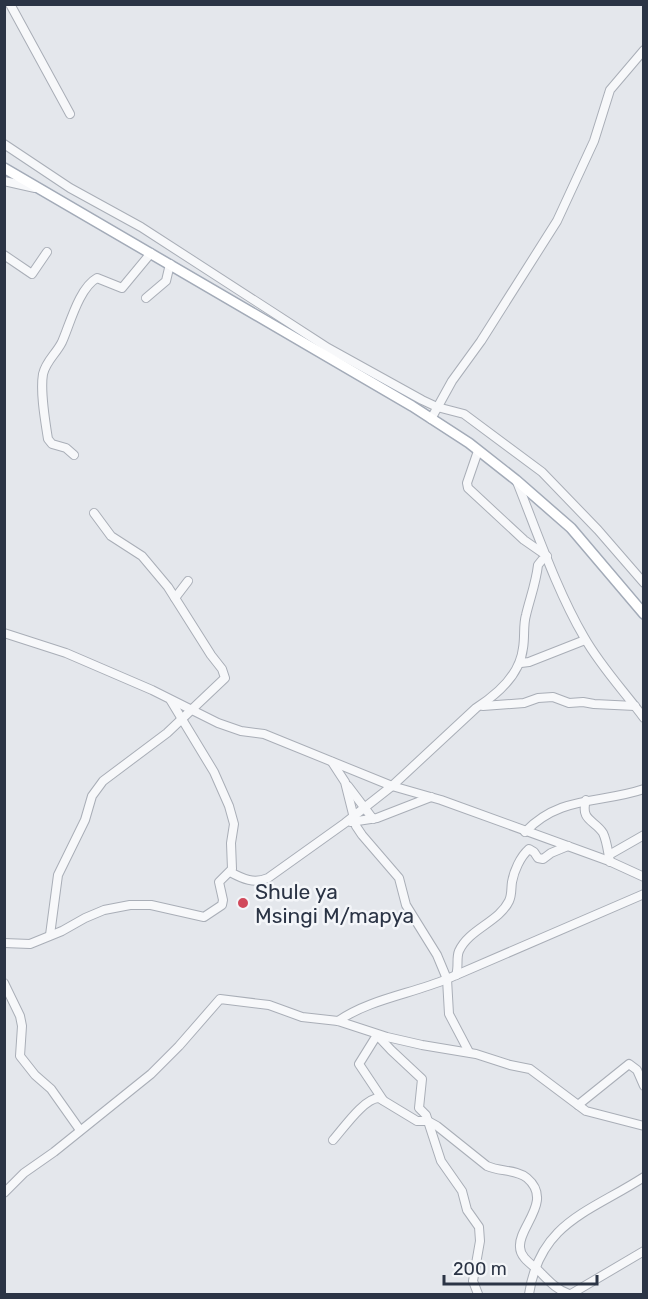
<svg xmlns="http://www.w3.org/2000/svg" width="648" height="1299" font-family="Rubik,sans-serif">
<style>
.lines{fill:none;stroke-linecap:round;stroke-linejoin:round}
.minor-casing{stroke:#a9aeb7;stroke-width:10}
.major-casing{stroke:#a3abb8;stroke-width:12}
.minor{stroke:#f7f8fa;stroke-width:8}
.major{stroke:#fff;stroke-width:9}
.poi-dot{fill:#d1495b;stroke:#f4f6f9;stroke-width:2}
.labels{text-anchor:middle;dominant-baseline:central;stroke-width:5;stroke-linejoin:round;paint-order:stroke}
.poi-label{font-size:21px;fill:#2b3445;stroke:#f4f6f9;text-anchor:start}
</style>
<rect width="100%" height="100%" fill="#e4e7ec"/>
<g class="lines">
<g class="minor-casing">
<g id="minor">
<path d="M10,4L70,114"/>
<path d="M4,144L70,188L141,227L328,348L422,400L437,407L464,414L542,472L598,530L644,583"/>
<path d="M4,181L35,188"/>
<path d="M4,255L32,274L47,252"/>
<path d="M146,298L166,281L170,264"/>
<path d="M431,419L452,381L481,341L557,221L594,141L610,90L644,50"/>
<path d="M74,455L66,448L52,444L48,439C45,420 40,392 43,374C46,361 56,354 62,342C70,324 79,288 97,278L122,288L151,253"/>
<path d="M517,482C537,532 557,591 584,637C601,667 624,691 644,718"/>
<path d="M175,598L188,581"/>
<path d="M4,633L66,653L152,690L218,723L241,731L264,734L392,786L441,800L609,861L644,877"/>
<path d="M521,663L529,662L585,640"/>
<path d="M483,706L524,703L538,698L553,697L569,703L583,702L594,704L635,706"/>
<path d="M332,762L345,782L356,826L362,835L399,878L406,905L437,955L447,979L449,1014L469,1052"/>
<path d="M348,786L373,819"/>
<path d="M586,800C580,821 595,820 603,833C607,841 608,853 610,862"/>
<path d="M351,822L377,818L431,797"/>
<path d="M525,832C560,795 600,804 644,789"/>
<path d="M609,855L644,835"/>
<path d="M230,872C243,879 254,884 268,878L345,823L392,786L476,708C498,694 520,675 523,648C525,637 523,625 526,615C530,598 536,583 538,565L542,560L547,556L524,540L468,488L467,483L478,451"/>
<path d="M50,935L58,875L85,820L92,796L103,781L167,733L225,678L222,669L211,655L168,587L142,556L111,536L94,513"/>
<path d="M4,943L30,944L62,931L85,918L104,910L130,905H151L204,917L222,905L223,900L219,882L232,869L231,843L234,824L229,806L214,772L171,701"/>
<path d="M456,975C459,967 456,958 459,951C469,929 499,922 509,901C512,895 511,888 512,882C514,871 520,857 529,849L534,852L538,858L543,859L551,853L568,846"/>
<path d="M4,983L20,1016L22,1026L20,1056L35,1075L51,1089L80,1130"/>
<path d="M338,1021C370,999 411,994 447,979L644,894"/>
<path d="M383,1100L359,1064L377,1035L391,1050L422,1079L419,1108L426,1115L441,1161L462,1191L467,1210L479,1227L480,1241L473,1281L478,1294"/>
<path d="M578,1105L629,1064L637,1070L644,1086"/>
<path d="M333,1140C343,1129 364,1098 379,1098L417,1121H428L437,1126L487,1166C500,1172 516,1169 527,1178C554,1201 518,1227 520,1247C520,1258 533,1265 540,1272C549,1281 557,1290 569,1294"/>
<path d="M4,1193L24,1173L54,1152L151,1074L179,1046L220,999L269,1005L302,1017L338,1021L387,1037L422,1045L476,1054L510,1065L530,1069L586,1111L644,1126"/>
<path d="M529,1294C540,1222 590,1212 644,1177"/>
<path d="M571,1294L644,1251"/>
</g>
</g>
<g class="major-casing">
<path id="major" d="M4,168L412,406L469,443L516,480L571,528L644,614"/>
</g>
<use href="#minor" class="minor"/>
<use href="#major" class="major"/>
</g>
<circle class="poi-dot" cx="243" cy="903" r="6"/>
<g class="labels">
<g class="poi-label">
<text x="255" y="891">Shule ya<tspan x="255" dy="24">Msingi M/mapya</tspan></text>
</g>
</g>
<rect width="648" height="1299" fill="none" stroke="#2b3445" stroke-width="12"/>
<path d="M444 1275v9h153v-9" fill="none" stroke="#2b3445" stroke-width="3"/>
<text x="453" y="1275" font-size="18" fill="#2b3445" stroke="#f4f6f9" stroke-width="4.5" paint-order="stroke">200 m</text>
</svg>
